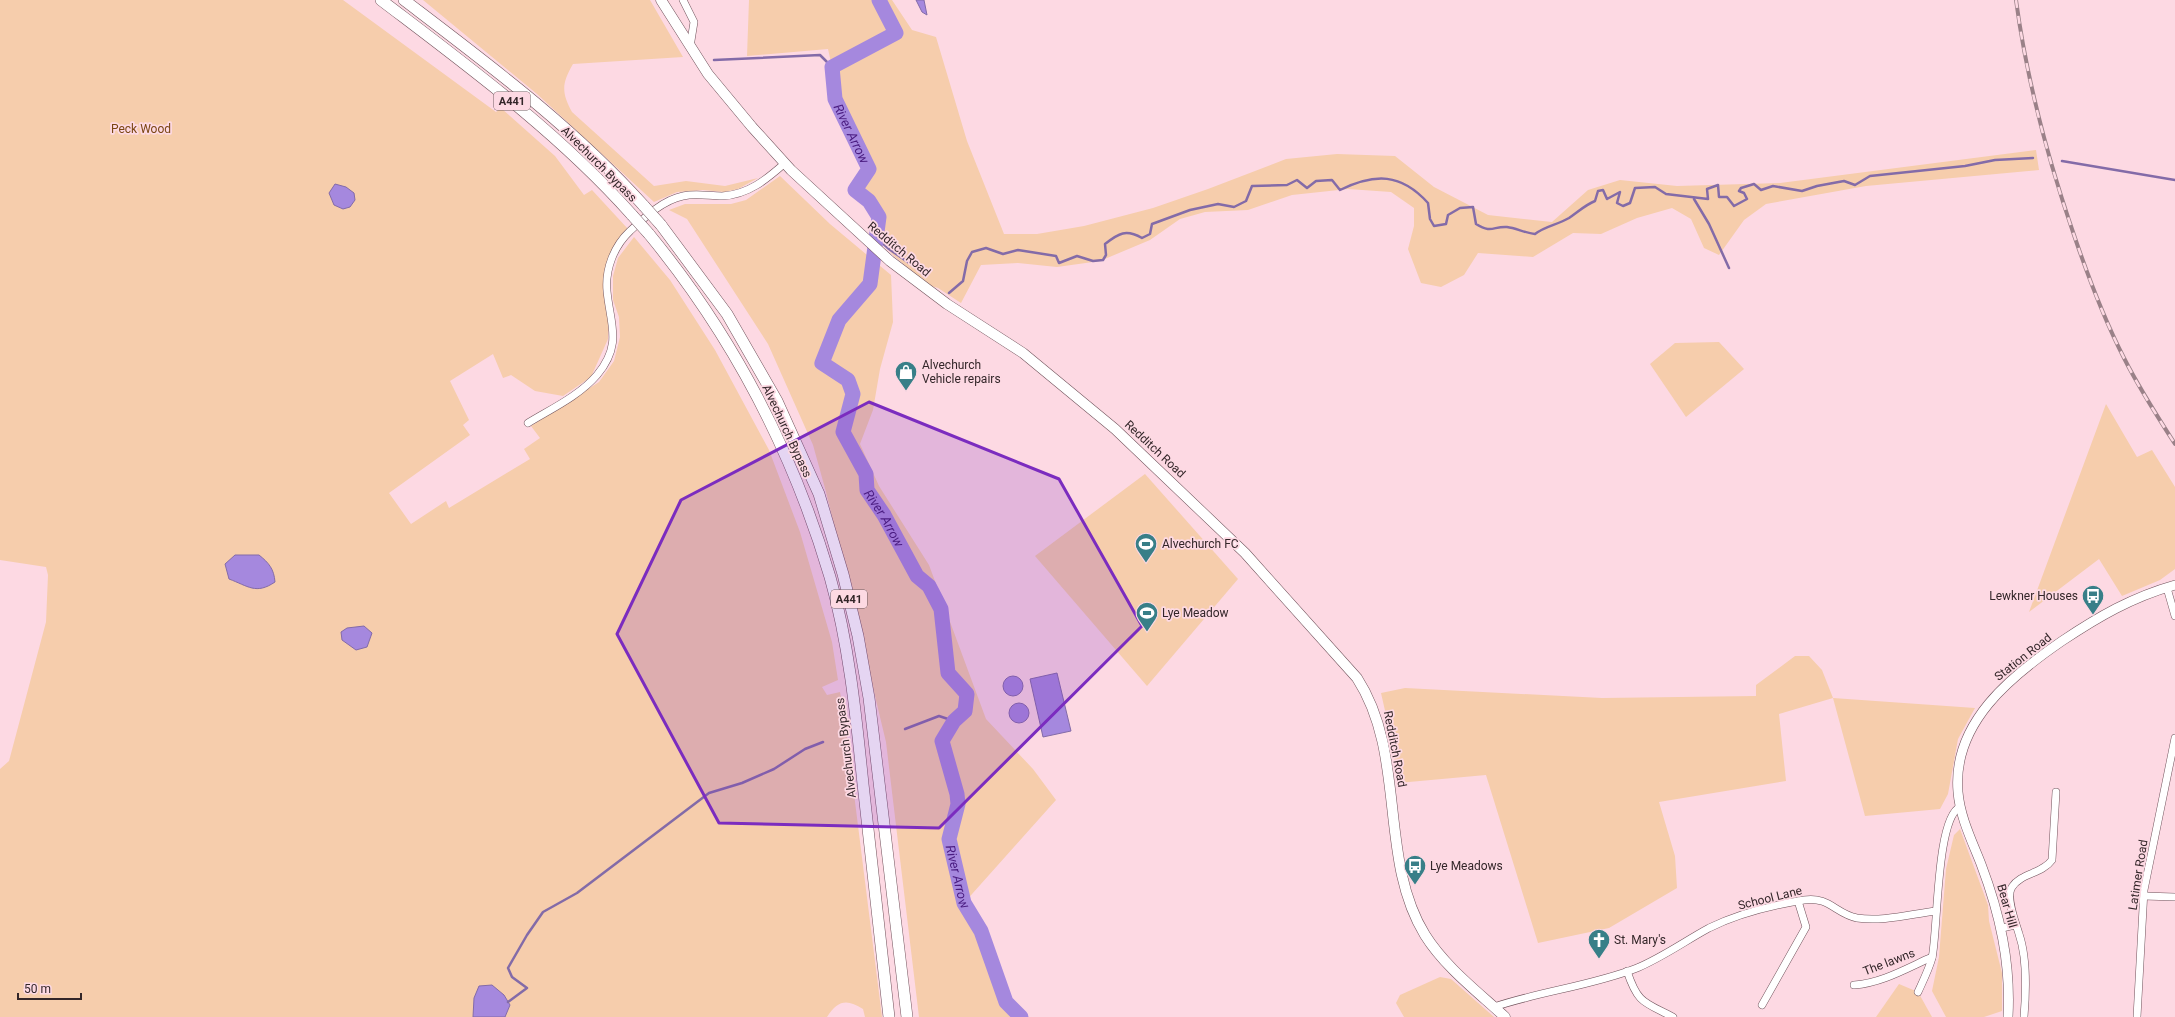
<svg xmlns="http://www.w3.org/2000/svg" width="2175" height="1017" font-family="Roboto,sans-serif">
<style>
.green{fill:#f6cdac}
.water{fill:#a588de;stroke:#836ba8}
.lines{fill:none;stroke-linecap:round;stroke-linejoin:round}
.stream{stroke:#836ba8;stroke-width:2.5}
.river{stroke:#a588de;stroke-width:15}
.minor-casing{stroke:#71535c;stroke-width:8}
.tertiary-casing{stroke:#71535c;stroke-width:10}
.secondary-casing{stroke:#71535c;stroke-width:11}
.trunk-casing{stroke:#71535c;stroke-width:12}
.minor{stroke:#fff;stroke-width:7}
.tertiary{stroke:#fff;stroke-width:9}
.secondary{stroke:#fff;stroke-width:10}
.trunk{stroke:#fff;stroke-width:11}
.rail-casing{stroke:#9a8188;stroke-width:4}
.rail{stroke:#fdd9e3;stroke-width:2.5;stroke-dasharray:8;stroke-linecap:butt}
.trunk-bridge-casing{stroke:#71535c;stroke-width:12;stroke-linecap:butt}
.trunk-bridge{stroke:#fff;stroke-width:11}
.marked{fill:#7b2cbf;fill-opacity:0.2;stroke:#7b2cbf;stroke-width:3;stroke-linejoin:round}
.labels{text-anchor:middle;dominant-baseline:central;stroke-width:3.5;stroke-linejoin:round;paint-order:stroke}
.shield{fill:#fdd9e3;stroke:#705c61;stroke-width:1}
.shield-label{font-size:11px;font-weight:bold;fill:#332629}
.park-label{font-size:12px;fill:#7a4612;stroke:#fdd9e3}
.street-label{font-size:12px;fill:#332629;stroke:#fdd9e3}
.poi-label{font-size:12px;fill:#332629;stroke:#fdd9e3;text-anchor:start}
.water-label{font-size:13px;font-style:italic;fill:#4a1c81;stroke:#fdd9e3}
</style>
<rect width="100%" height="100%" fill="#fdd9e3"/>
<g class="green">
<path d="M0,0H343L496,112L501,108L555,156L584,195L592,190L628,229L607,261L603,290L609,316L608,339L591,377L563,396L535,391L511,375L503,378L493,354L450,381L469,420L463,425L470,435L389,493L411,524L446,501L449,508L530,459L524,449L540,438L531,426L599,382L614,361L620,337L619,317L613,300V276L618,258L634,237L670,280L715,350L769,450L800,532L832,642L838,680L822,687L827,695L840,692L844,714L882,1017H865L863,1009C847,999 838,1000 827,1017H505L510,1005L504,995L474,998L473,1017H0V769L9,761L46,622L48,575L46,567L0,560Z"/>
<path d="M423,0H650L683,57L573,64C562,83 561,92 572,112L654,186L686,181L725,186L758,178L738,189L724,192L703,190L677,192L654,202L537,94Z"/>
<path d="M749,0H892L912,30L936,37L967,141L1004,234H1037L1084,226L1153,208L1208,189L1286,159L1337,154L1395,156L1434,187L1488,215L1552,222L1588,190L1620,180L1677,186L1780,183L2036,150L2039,170L1866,186L1766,204L1744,220L1719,255L1704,248L1691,219L1672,208L1637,218L1601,234L1573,233L1533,257L1478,253L1464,275L1441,287L1421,283L1408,249L1414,226V208L1391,192L1348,189L1292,195L1248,210L1205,212L1180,219L1150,240L1100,261L1057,267L1018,263L981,265L961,303L938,288L928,285L894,256L877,238C880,210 876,207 855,190L869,169L835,99L832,67L828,49L747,56Z"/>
<path d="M780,176L830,224L891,275L893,322L880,369L873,410L860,444L879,486L929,565L986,719L1033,769L1056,800L964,903L981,931L1006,1002L1021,1017H919L886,742L826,492L813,445L768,344L687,219L669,210L685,204H731L746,200Z"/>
<path d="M1719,342L1744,369L1686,417L1650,364L1675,343Z"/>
<path d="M2106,404L2137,457L2152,450L2175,487V569L2160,580L2122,596L2099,559L2029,612Z"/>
<path d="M1145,474L1238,579L1147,686L1035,556Z"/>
<path d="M1795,656H1809L1822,670L1833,698L1975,708L1958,739L1948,794L1940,809L1865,816L1833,698L1779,714L1786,781L1659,802L1675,856L1677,888L1609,928L1538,943L1486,775L1398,783L1391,737L1381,693L1405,688L1602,698L1756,696V685Z"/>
<path d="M1960,829L1988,905L1989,921L2002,973V1011L1984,1017H1946L1932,991L1939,957L1946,869L1954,835Z"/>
<path d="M1440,977L1451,979L1494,1017H1404L1396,1003L1400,995Z"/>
<path d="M1899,984L1918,992L1932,1017H1876Z"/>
</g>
<g class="water">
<path d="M916,0H924L927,15L922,12Z"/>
<path d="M335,184L346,187L354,193L355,200L350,207L343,209L334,205L329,193Z"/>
<path d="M235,555H259C269,563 274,569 275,582C256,595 248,586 229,579L225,564Z"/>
<path d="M364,626L372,633L367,647L356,650L342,640L341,632L347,628Z"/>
<path d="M1057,673L1071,731L1043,737L1030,679Z"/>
<circle cx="1013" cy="686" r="10"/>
<circle cx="1019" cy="713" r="10"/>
<path d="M492,985L504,995L510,1005L505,1017H473L474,998L479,986Z"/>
</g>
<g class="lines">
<g class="stream">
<path d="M714,60L820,55L832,67"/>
<path d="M2062,161L2175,180"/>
<path d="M1694,199L1709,224L1729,268"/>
<path d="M877,238L889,249L912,265"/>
<path d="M949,293L963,281L967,261L972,252L986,248L1003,254L1018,250L1056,256L1059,263L1077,256L1093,261L1103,260L1106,255L1105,244C1119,233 1126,229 1142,238L1150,234L1152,224L1190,210L1218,204L1234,207L1246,201L1252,186L1287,185L1297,180L1307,188L1316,181L1332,180L1340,190C1375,173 1401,173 1428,203L1430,219L1434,226L1446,224L1448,215L1460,208L1473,207L1476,224C1492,234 1493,226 1507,227C1516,228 1525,233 1535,234C1545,226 1557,225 1569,218C1578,212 1585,205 1595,201L1598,191L1603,190L1607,199L1620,192L1617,203L1623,206L1630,203L1635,188L1655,187L1666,194L1708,199L1707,189L1718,185L1719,197H1727L1734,206L1747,199L1744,193L1739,191L1741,188L1754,184L1761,190L1773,186L1802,191L1817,186L1844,181L1855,185L1870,176L1965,166L1995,160L2033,158"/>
<path d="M905,729L939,716L954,721"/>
<path d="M508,1002L527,988L512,977L508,968L527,935L543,912L577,893L709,793L742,783L774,769L805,749L823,742"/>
</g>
<path class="river" id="s1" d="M879,0L896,33L832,67L835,99L869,169L855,190L869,201L879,217L870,284L839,320L822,363L848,380L853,394L843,432L866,474L867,490L884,515L917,576L929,586L941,609L948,673L967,694L965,711L954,721L942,741L957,794L958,804L949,839L964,903L981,931L1006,1002L1021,1017"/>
<g class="minor-casing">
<g id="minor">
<path d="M683,0L694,22L690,47"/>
<path d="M528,423C551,409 579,396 597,375C623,344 610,324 607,291C605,269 614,246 630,231C645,217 663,200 683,196C696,193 709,196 722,196C748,195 767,179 785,163"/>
<path d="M2167,588L2175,616"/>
<path d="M2144,896L2175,897"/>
<path d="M2002,928L2015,925"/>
<path d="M1627,971C1638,1004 1644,1002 1673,1017"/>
<path d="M1854,985C1882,983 1907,968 1932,957"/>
<path d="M1918,992C1923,981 1929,969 1932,958C1938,931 1936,818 1960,807"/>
<path d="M1762,1005L1806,927L1798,901"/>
<path d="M1494,1007C1541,991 1591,986 1637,968C1663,957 1685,941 1709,928C1737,914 1773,905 1804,900C1829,896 1836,914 1857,918C1882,922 1911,914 1936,911"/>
<path d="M2024,1017C2026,993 2027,957 2019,934C2016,923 2005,897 2012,887C2021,873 2042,874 2052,860L2056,792"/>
<path d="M2137,1017L2144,890L2175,738"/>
</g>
</g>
<g class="tertiary-casing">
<path id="tertiary" d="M2008,1017C2011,963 2000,914 1981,864C1972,841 1960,817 1958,792C1952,723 2011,676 2062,641C2098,617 2132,597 2175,585"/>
</g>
<g class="secondary-casing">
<path id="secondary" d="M661,0L708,74L752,127L791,170L890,261L947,304L1023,353L1115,429L1245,553L1357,678C1407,755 1378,859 1425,935C1445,967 1478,992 1505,1017"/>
</g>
<g class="trunk-casing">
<g id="trunk">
<path d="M381,0C469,67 558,132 632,215"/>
<path d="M404,0C488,64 573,127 644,206"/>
<path d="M661,225L727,314L777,401L819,494L843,574L858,636L869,698L907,1017"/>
<path d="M649,234C732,335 793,452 830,577C849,644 856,715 863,784C872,861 880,939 889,1017"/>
</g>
</g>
<use href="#minor" class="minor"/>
<use href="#tertiary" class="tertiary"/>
<use href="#secondary" class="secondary"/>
<use href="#trunk" class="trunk"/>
<g class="rail-casing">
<path id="rail" d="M2016,0C2027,82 2048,160 2075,238C2089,279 2104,319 2124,358C2139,388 2157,416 2175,444"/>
</g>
<use href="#rail" class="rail"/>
<g class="trunk-bridge-casing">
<g id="trunk-bridge">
<path d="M644,206L661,225"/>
<path d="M632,215L649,234"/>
</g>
</g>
<use href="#trunk-bridge" class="trunk-bridge"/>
</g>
<path class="marked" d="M869,402L1059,479L1142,626L939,828L719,823L617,634L681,500Z"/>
<defs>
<g id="shop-pin" transform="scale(1.15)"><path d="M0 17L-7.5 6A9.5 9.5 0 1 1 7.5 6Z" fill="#387f88" stroke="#fdd9e3"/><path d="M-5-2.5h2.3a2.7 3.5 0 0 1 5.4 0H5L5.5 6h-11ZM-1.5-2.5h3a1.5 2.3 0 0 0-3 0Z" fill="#fff"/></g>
<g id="stadium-pin" transform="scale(1.15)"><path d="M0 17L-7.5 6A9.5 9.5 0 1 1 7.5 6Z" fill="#387f88" stroke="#fdd9e3"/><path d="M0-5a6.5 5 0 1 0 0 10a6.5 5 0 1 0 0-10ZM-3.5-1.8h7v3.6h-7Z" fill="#fff"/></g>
<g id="bus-pin" transform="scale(1.15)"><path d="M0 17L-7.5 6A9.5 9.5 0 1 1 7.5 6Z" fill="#387f88" stroke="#fdd9e3"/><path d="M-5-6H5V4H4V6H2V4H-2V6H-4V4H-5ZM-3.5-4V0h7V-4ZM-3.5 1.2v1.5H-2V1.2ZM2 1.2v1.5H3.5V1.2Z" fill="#fff"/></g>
<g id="church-pin" transform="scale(1.15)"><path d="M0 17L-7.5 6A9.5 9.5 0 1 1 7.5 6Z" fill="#387f88" stroke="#fdd9e3"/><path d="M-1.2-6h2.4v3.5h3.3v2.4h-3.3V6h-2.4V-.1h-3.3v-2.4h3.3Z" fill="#fff"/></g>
</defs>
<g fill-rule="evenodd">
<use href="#shop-pin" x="906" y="372"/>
<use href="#stadium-pin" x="1146" y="544"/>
<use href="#bus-pin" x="2093" y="596"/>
<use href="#stadium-pin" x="1147" y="613"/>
<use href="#bus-pin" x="1415" y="866"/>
<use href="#church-pin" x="1599" y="940"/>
</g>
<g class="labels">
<g class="shield">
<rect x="494" y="92" width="36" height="18" rx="3"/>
<rect x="831" y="590" width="36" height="18" rx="3"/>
</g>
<g class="shield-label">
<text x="512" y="101">A441</text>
<text x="849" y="599">A441</text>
</g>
<g class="park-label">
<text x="141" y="129">Peck Wood</text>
</g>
<g class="street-label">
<text transform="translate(599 164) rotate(45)">Alvechurch Bypass</text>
<text transform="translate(899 249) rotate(40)">Redditch Road</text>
<text transform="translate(787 431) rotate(65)">Alvechurch Bypass</text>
<text transform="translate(1155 449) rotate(43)">Redditch Road</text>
<text transform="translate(2023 657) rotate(-38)">Station Road</text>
<text transform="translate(846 748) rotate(-97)">Alvechurch Bypass</text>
<text transform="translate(1395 749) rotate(79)">Redditch Road</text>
<text transform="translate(2138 875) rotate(-81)">Latimer Road</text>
<text transform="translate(1770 898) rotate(-14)">School Lane</text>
<text transform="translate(2007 906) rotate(74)">Bear Hill</text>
<text transform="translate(1889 962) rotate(-21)">The lawns</text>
</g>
<g class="poi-label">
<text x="922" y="365">Alvechurch<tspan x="922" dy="14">Vehicle repairs</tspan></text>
<text x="1162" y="544">Alvechurch FC</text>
<text x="2078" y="596" text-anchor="end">Lewkner Houses</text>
<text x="1162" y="613">Lye Meadow</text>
<text x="1430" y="866">Lye Meadows</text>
<text x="1614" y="940">St. Mary's</text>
</g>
<g class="water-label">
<text stroke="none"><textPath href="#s1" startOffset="180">River Arrow</textPath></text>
<text stroke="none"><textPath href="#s1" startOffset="625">River Arrow</textPath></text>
<text stroke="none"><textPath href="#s1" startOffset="1021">River Arrow</textPath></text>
</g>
</g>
<path d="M18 993v6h63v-6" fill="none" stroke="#332629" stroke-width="2"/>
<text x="24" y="993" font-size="12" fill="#332629" stroke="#fdd9e3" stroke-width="3" paint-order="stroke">50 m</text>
</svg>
